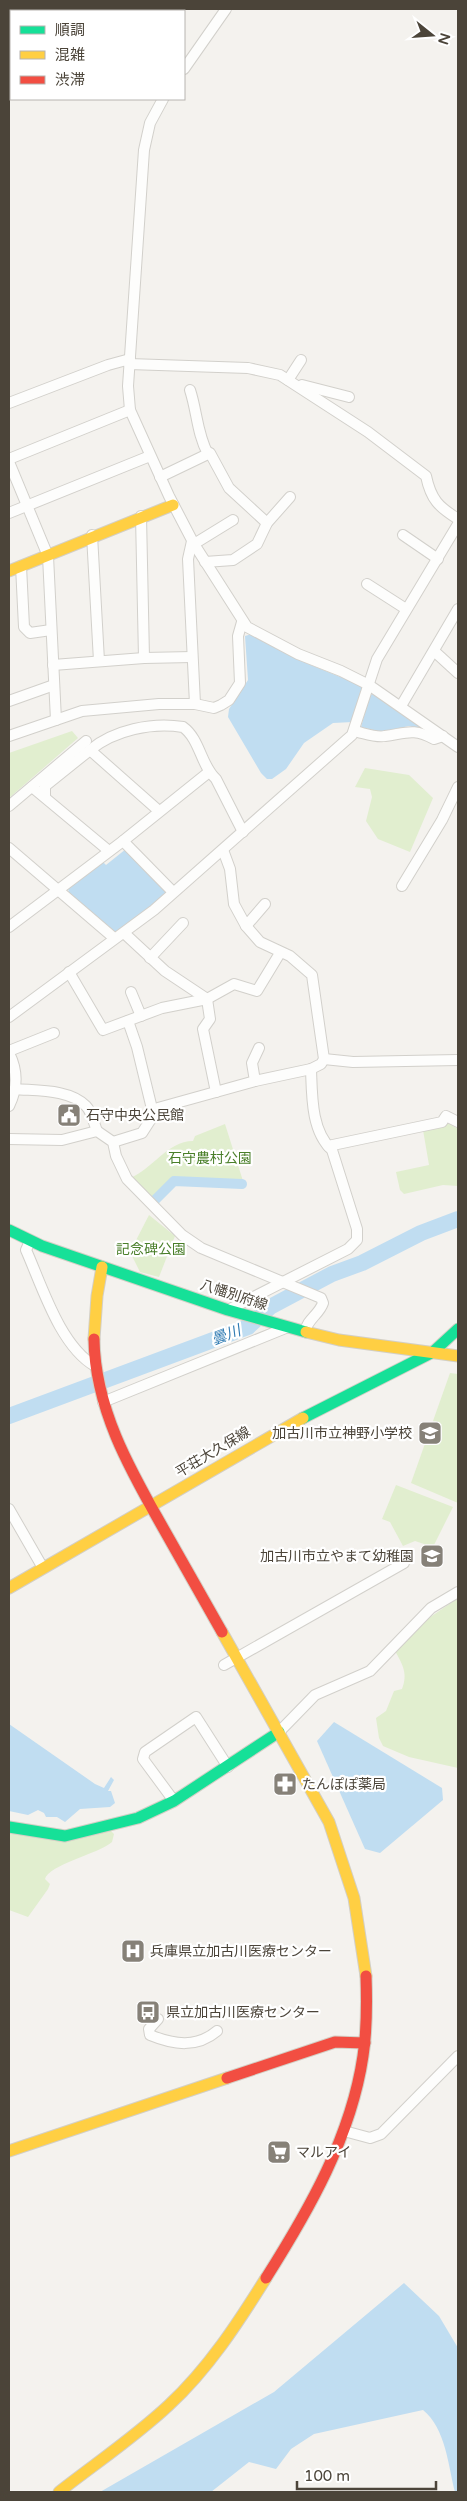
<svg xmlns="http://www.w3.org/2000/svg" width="467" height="2501" font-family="'Varela Round','Noto Sans JP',sans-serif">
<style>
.green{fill:#e1eecf}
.water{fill:#c0ddf1}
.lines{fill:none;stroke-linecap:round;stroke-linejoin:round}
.canal{stroke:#c0ddf1;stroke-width:10}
.river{stroke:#c0ddf1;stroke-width:16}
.street-casing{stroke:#d2d0cb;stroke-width:12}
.fast-casing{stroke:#d3cfc5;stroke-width:13}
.slow-casing{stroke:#d3cfc5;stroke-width:13}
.jam-casing{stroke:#d3cfc5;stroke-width:13}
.street{stroke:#fdfdfc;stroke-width:10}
.fast{stroke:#16e098;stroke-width:11}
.slow{stroke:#ffcf43;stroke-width:11}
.jam{stroke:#f24e42;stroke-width:11}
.labels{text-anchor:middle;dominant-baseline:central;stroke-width:4.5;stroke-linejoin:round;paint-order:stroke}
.poi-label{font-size:14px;fill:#4b4439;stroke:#fff;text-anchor:start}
.park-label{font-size:14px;fill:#4a7f2a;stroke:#fff}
.street-label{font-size:14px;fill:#4b4439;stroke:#fff}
.water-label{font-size:15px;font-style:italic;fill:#2e7ab2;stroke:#fff}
</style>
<rect width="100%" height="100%" fill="#f4f2ee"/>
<g class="green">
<path d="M72,731L78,738L9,798V753Z"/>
<path d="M365,768L409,775L433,798L410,852L378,839L366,821L372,797L370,789L355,787Z"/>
<path d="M448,1123L458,1129V1186L443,1185L404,1194L400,1190L396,1172L429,1165L423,1130Z"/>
<path d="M225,1124L243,1181L174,1179L151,1201L130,1178C152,1170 167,1141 193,1141L195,1136Z"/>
<path d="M149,1215L175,1236L159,1277L140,1272L130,1252Z"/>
<path d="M450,1373L458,1374V1503L411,1483Z"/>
<path d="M396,1485L453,1507L433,1547L415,1541L403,1546L390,1522L382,1519Z"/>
<path d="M458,1598V1768L409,1757L383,1746L379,1738L376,1718L386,1711L394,1691L402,1689C408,1674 403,1665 395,1651L426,1620Z"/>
<path d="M111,1831L114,1834L112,1842C98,1854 48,1865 45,1879L50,1884L48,1889L28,1917L9,1910V1833Z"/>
</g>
<g class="water">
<path d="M252,634L306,663L360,685L363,689L353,722L333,723L304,743L286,769L272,779H267L261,773L228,717L229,709L248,680L245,636Z"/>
<path d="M375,693L428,731L409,726L381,732L361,727L370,695Z"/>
<path d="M126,849L167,890L166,895L120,933L114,932L69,893L68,888L102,861L106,865Z"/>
<path d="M334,1722L442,1788L443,1800L380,1853L365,1849L317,1741Z"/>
<path d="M9,1724L95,1784L104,1788L111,1777L114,1780L108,1791H111L115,1803L110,1807L80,1809L65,1822L57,1817H46L44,1813L38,1810L28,1815L9,1811Z"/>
<path d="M404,2283L439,2316L458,2348V2492H455C448,2465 446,2429 423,2410L314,2434L291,2449L276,2469L249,2462L211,2492H100L274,2392Z"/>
</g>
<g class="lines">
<path class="canal" d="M153,1202L174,1181L242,1184"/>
<path class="river" d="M9,1416L248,1327L270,1307L332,1274L362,1263L421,1233L458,1219"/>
<g class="street-casing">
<g id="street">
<path d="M184,69L226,9"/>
<path d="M163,99L150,123L144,150L128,386L130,410L169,496L194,544L247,627L298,654L341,671L369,685L458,747"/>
<path d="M129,364L248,368L280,375L368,432L426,476C431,500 439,507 458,519"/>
<path d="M288,380L301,360"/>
<path d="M302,385L349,397"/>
<path d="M190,390C197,411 197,434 208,454"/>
<path d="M9,403L108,365L130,359"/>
<path d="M9,459L130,410"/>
<path d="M9,462L48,556L56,720"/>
<path d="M160,477L210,453L229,488L267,523"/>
<path d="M9,513L150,456"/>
<path d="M141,516L144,658"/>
<path d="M92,535L99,661"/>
<path d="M403,535L438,559"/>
<path d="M192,541L188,559L195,704"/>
<path d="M194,544L233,520"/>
<path d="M205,562L233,560L257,544L267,523L290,497"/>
<path d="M21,566L24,627L30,633L51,630"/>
<path d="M367,584L406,609"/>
<path d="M434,651L458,673"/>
<path d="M53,665L144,658L192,657"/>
<path d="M9,701L54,685"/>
<path d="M401,706L458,609"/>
<path d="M354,731C364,733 376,738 385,736C407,733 413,728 434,739L443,736"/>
<path d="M9,736L82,711L159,704H195L214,708L221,705L229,700L240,683L238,636L242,622"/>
<path d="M32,787L109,851"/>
<path d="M45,796V786L90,750"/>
<path d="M9,806L86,741"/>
<path d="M159,811L90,750C114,730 152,722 183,727C200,739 201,766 216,779L243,832"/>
<path d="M123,841L173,892"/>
<path d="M9,848L114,938"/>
<path d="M402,886L442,820L458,787"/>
<path d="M246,926L265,904"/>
<path d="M9,927L123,841L209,772"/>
<path d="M124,933L165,971L207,999L210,1019L203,1029L216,1092"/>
<path d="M150,958L183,923"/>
<path d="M69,972L103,1030L162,1008L207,999L234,984L257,991L280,953"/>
<path d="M131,992L141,1016"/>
<path d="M9,1017L154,910L352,735L377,659L458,524"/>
<path d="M128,1021L137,1047L153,1113"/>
<path d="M9,1051L54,1033"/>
<path d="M9,1053C18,1071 18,1088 9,1106"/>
<path d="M324,1059L353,1062L458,1060"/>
<path d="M255,1081L252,1063L259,1048"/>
<path d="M15,1089C37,1091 69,1089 86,1106C92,1112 94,1124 97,1131"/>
<path d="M9,1139L62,1140L97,1131L113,1142L116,1156L127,1179L182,1235L201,1248L321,1298L323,1303C319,1315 307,1319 305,1332"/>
<path d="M113,1142L142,1133L158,1108L255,1081L311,1069L321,1064L324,1059L312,975L290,956L260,942L246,926L234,904L230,869L223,850"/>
<path d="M328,1146L442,1122L446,1116L458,1122"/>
<path d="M30,1241L26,1250C42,1286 60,1346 95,1366"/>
<path d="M228,1310L348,1249L357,1240V1229L332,1150C311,1131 312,1095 311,1069"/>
<path d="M103,1402L288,1327"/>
<path d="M9,1509L43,1568"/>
<path d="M224,1665L404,1563"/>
<path d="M279,1732L315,1695L370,1671L431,1608L458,1592"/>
<path d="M174,1801L143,1759L145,1752L196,1717L228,1767"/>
<path d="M158,2019L149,2029L150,2035C174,2045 197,2048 217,2031"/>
<path d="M344,2131L370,2138L381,2134L458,2056"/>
</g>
</g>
<g class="fast-casing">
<g id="fast">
<path d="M9,1230L42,1246L228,1310L306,1332"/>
<path d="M303,1418L433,1352L458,1329"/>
<path d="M9,1827L65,1836L138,1818L174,1801L279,1732"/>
</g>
</g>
<g class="slow-casing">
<g id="slow">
<path d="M9,571L173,505"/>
<path d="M306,1332L339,1340L458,1356"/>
<path d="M94,1339L97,1296L102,1267"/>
<path d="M9,1588L303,1418"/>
<path d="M222,1632L329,1822L354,1898L366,1976"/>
<path d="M9,2151L227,2078"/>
<path d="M59,2492C96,2463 135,2437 169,2405C208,2369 238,2323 266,2278"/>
</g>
</g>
<g class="jam-casing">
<g id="jam">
<path d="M94,1339C95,1408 129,1468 162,1526C182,1561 202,1597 222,1632"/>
<path d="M227,2078L335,2042L365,2043"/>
<path d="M266,2278C309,2210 351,2137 363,2056C367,2030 367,2003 366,1976"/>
</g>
</g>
<use href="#street" class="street"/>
<use href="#fast" class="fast"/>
<use href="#slow" class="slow"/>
<use href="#jam" class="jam"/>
</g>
<defs>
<g id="civic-square" transform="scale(1.25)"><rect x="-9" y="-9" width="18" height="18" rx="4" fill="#868178" stroke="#fff"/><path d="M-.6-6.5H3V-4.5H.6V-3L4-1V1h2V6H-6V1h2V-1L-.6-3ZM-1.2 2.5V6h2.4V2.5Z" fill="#fff"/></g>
<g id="school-square" transform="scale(1.25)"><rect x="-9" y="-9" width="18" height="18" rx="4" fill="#868178" stroke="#fff"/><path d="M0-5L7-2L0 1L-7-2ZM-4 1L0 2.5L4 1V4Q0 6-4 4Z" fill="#fff"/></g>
<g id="pharmacy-square" transform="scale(1.25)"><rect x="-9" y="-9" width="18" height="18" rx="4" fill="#868178" stroke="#fff"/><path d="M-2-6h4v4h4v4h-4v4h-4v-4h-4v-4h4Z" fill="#fff"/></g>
<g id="hospital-square" transform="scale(1.25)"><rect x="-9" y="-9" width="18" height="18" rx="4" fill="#868178" stroke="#fff"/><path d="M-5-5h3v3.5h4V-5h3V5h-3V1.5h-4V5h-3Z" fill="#fff"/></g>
<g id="bus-square" transform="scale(1.25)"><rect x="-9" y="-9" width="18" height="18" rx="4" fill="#868178" stroke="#fff"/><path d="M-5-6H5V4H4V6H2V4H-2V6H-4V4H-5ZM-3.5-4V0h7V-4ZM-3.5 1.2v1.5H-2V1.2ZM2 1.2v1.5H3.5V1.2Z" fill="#fff"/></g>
<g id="supermarket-square" transform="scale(1.25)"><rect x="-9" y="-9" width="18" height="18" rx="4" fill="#868178" stroke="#fff"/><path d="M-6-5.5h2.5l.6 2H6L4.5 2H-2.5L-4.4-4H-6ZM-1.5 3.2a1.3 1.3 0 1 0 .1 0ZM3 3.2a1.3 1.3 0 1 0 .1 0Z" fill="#fff"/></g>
</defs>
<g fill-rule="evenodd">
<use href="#civic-square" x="69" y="1115"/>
<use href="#school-square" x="430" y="1433"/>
<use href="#school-square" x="432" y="1556"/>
<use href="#pharmacy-square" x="285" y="1784"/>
<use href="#hospital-square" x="133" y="1951"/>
<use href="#bus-square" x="148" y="2012"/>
<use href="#supermarket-square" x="279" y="2152"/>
</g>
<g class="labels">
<g class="poi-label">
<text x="86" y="1115">石守中央公民館</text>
<text x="412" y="1433" text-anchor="end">加古川市立神野小学校</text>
<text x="414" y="1556" text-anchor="end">加古川市立やまて幼稚園</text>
<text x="302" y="1784">たんぽぽ薬局</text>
<text x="150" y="1951">兵庫県立加古川医療センター</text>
<text x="166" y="2012">県立加古川医療センター</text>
<text x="296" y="2152">マルアイ</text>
</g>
<g class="park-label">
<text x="210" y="1158">石守農村公園</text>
<text x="151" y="1249">記念碑公園</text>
</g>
<g class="street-label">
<text transform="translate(234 1295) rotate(18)">八幡別府線</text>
<text transform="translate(213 1452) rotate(-31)">平荘大久保線</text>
</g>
<g class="water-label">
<text transform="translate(226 1335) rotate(-21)">曇川</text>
</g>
</g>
<rect width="467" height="2501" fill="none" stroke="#4b4439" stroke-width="20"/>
<rect x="10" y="10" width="175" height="90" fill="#ffffff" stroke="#b7b4b0"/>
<rect x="20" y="26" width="25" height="8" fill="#16e098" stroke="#b7b4b0"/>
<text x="55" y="35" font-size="15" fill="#4b4439">順調</text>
<rect x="20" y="51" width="25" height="8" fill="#ffcf43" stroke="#b7b4b0"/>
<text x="55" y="60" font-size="15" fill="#4b4439">混雑</text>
<rect x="20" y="76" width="25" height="8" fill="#f24e42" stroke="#b7b4b0"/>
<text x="55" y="85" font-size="15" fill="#4b4439">渋滞</text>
<g transform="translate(432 35) rotate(107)" stroke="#ffffff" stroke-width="4" paint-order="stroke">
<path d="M0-4L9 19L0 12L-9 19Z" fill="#4b4439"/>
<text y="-8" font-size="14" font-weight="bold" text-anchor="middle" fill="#4b4439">N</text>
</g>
<path d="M297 2481v8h139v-8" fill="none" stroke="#4b4439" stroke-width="2.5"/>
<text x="304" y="2481" font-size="15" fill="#4b4439" stroke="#ffffff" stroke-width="4" paint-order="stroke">100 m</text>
</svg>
